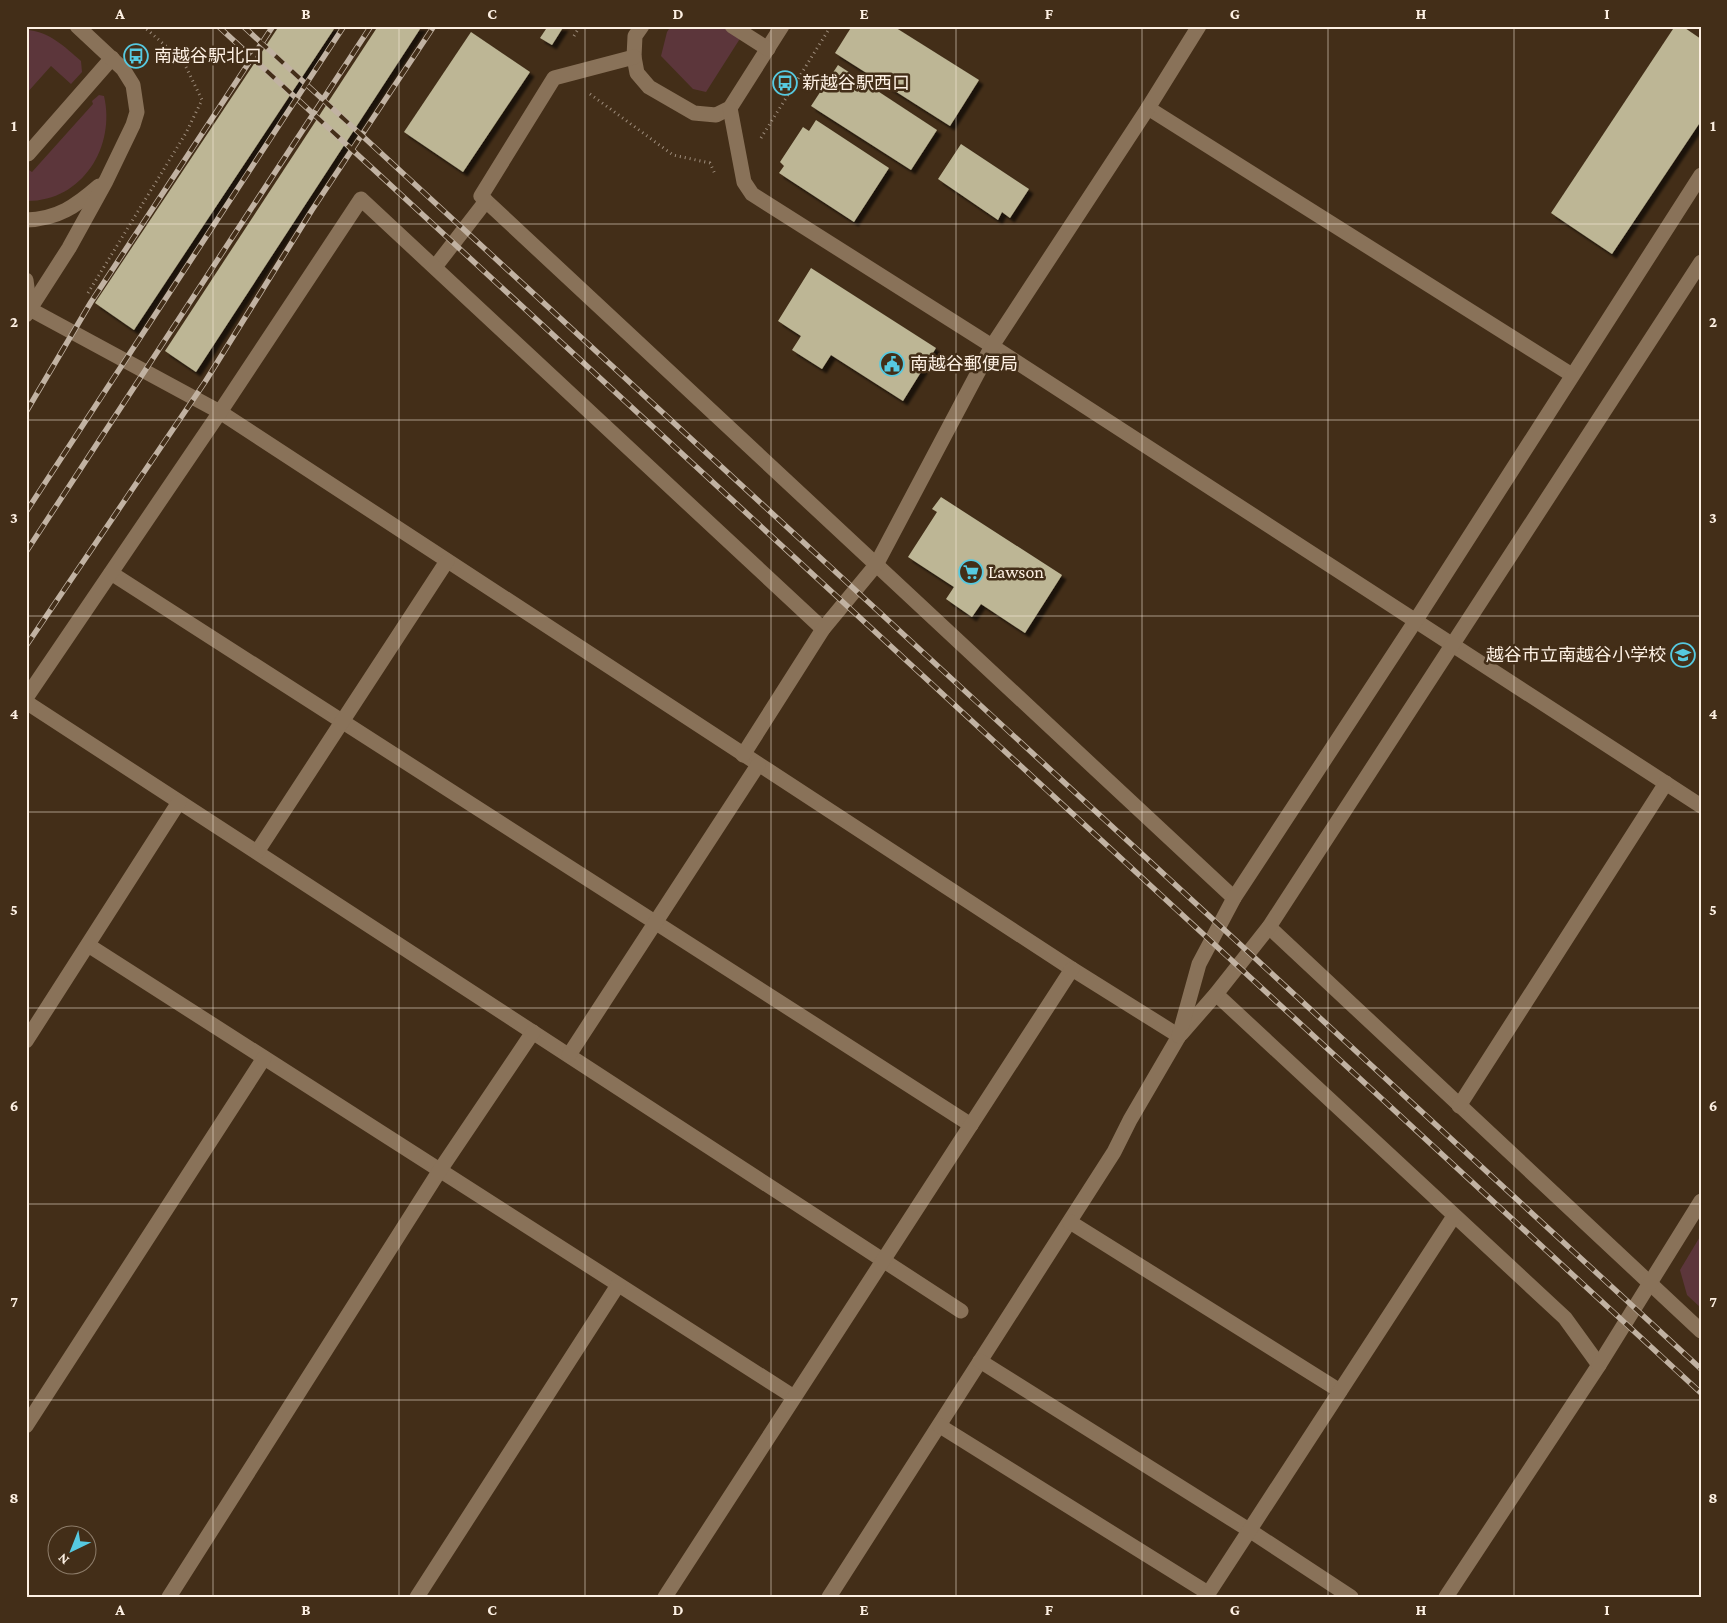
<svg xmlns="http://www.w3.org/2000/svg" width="1727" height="1623" font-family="'Crimson Pro','Noto Sans JP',serif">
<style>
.green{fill:#5c363b}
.building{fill:#bdb695;filter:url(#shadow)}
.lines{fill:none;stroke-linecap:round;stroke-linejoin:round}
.path{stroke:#9e8d7c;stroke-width:3;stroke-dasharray:1 4;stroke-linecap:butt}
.minor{stroke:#897259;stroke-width:15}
.rail-casing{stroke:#c1b2a2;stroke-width:5.5}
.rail{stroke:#432e18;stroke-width:4;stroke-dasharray:11;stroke-linecap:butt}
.grid{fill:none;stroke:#fdf0e3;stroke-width:1;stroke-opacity:0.55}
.labels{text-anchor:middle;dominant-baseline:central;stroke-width:5;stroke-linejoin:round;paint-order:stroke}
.poi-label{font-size:18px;fill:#fdf0e3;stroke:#432e18;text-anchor:start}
.neatline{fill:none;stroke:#fdf0e3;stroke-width:2}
.grid-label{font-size:16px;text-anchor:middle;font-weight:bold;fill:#fdf0e3}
</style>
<defs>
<filter id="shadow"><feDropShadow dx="4.5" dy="4.5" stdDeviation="1" flood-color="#0009"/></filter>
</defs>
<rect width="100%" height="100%" fill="#432e18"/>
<g class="green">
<path d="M671,26H748L706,92L693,89L661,56L667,32Z"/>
<path d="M26,30C49,31 65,47 81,61L82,72L71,84L51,66L26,94Z"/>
<path d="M99,95L104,96C116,147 82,202 26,201V168L32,172L93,104L92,101Z"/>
<path d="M1701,1235V1308L1687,1295L1680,1270Z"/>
</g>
<g class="building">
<path d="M279,26H336L134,330L95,303Z"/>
<path d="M378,26H422L196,372L165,351Z"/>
<path d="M548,26H564L552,45L540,38Z"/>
<path d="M852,26H893L979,80L950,126L835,53Z"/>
<path d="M1675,26H1682L1701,39V121L1612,254L1551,213Z"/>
<path d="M471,32L530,72L463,172L404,132Z"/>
<path d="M838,65L937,130L911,170L811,106Z"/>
<path d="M816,120L889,168L854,222L779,173L784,166L780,162L803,127L809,131Z"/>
<path d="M961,144L1029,189L1010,218L1002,212L998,220L938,179Z"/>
<path d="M811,268L936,348L903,401L831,355L822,369L792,350L801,336L778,321Z"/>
<path d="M941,497L1062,575L1025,633L981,604L972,617L946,599L954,587L908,557L937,512L932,509Z"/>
</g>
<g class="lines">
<g class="path">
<path d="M574,36L580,26"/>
<path d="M590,94L673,155L710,163L715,174"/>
<path d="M761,138L831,26"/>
<path d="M88,293L186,133L202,100L183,61L143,26"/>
</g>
<g class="minor">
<path d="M642,26L635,36L634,57L637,73L649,87L694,113L716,115L730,108L782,26"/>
<path d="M732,26L768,49"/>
<path d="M730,108L744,182L752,194L992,346L1701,806"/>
<path d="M1148,108L1572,375"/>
<path d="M28,154L112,58"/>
<path d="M486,201L1234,898"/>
<path d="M26,220C58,219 76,206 99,186"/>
<path d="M435,267L486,201L481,196L554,78L634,57"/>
<path d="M26,280L30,309"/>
<path d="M26,307L220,412L1072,969L1179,1036L1130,1120L1114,1152L829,1597"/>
<path d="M26,315L69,248L106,181L133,125L137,112L133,85L123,69L77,26"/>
<path d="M111,573L971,1125"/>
<path d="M26,698L220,412L361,199L823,629"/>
<path d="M26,702L961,1311"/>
<path d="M743,755L823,629L876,565L992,346L1148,108L1199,26"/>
<path d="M257,852L447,561"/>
<path d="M1269,927L1701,1331"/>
<path d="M88,945L794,1397"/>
<path d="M1216,994L1565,1318L1599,1365L1446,1597"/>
<path d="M1181,1034L1216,994L1269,927L1701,262"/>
<path d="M1179,1036L1199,964L1234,898L1416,620L1701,175"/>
<path d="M26,1041L179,802"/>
<path d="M569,1055L758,765"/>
<path d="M1459,1106L1666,783"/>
<path d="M1070,1222L1340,1391"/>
<path d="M980,1361L1249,1530L1351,1597"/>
<path d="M1599,1365L1701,1201"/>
<path d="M26,1426L264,1058"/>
<path d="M940,1426L1208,1593"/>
<path d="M169,1597L440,1170L533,1032"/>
<path d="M417,1597L618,1285"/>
<path d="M665,1597L1072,969"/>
<path d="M1206,1597L1454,1216"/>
</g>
<g class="rail-casing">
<g id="rail">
<path d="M218,26L1701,1393"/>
<path d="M243,26L1701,1369"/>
<path d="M26,412L91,302L273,26"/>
<path d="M26,512L344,26"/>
<path d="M26,552L371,26"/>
<path d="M26,646L205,382L312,210L434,26"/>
</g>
</g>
<use href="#rail" class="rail"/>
</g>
<path class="grid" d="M213,26V1597M399,26V1597M585,26V1597M771,26V1597M956,26V1597M1142,26V1597M1328,26V1597M1514,26V1597M26,224H1701M26,420H1701M26,616H1701M26,812H1701M26,1008H1701M26,1204H1701M26,1400H1701"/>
<defs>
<g id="bus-ring" transform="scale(1.25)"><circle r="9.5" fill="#432e18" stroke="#56c9e0" stroke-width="1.5"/><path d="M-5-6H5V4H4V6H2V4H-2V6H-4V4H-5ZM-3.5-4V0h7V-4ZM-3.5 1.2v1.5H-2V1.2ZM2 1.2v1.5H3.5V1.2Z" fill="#56c9e0"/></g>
<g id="civic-ring" transform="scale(1.25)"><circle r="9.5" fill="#432e18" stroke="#56c9e0" stroke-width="1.5"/><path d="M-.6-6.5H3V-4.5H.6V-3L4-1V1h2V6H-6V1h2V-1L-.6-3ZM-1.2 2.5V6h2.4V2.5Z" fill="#56c9e0"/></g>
<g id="supermarket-ring" transform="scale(1.25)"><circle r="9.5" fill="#432e18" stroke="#56c9e0" stroke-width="1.5"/><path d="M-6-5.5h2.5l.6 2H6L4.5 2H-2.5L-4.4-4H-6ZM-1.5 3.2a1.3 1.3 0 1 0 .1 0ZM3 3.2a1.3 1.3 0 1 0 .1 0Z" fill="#56c9e0"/></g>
<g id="school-ring" transform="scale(1.25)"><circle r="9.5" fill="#432e18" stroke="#56c9e0" stroke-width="1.5"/><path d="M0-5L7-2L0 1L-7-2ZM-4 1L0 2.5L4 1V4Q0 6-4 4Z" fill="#56c9e0"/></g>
</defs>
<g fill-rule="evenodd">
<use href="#bus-ring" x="136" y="56"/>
<use href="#bus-ring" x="785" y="83"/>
<use href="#civic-ring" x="892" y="364"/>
<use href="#supermarket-ring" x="971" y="572"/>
<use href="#school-ring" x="1683" y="655"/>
</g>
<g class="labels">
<g class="poi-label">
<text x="154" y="56">南越谷駅北口</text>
<text x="802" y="83">新越谷駅西口</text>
<text x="910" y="364">南越谷郵便局</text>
<text x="988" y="572">Lawson</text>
<text x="1666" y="655" text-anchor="end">越谷市立南越谷小学校</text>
</g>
</g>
<rect width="1727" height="1623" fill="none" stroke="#432e18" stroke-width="55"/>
<g transform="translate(72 1550) rotate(223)"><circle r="24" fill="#432e18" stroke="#8d7c69"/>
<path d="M0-4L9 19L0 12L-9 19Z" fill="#56c9e0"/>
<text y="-8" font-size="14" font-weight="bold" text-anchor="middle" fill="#fdf0e3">N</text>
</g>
<rect x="28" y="28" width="1672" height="1568" class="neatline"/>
<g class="grid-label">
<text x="120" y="19">A</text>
<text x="306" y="19">B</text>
<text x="492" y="19">C</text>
<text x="678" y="19">D</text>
<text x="864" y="19">E</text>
<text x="1049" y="19">F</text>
<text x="1235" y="19">G</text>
<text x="1421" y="19">H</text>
<text x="1607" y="19">I</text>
<text x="14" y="131">1</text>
<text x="1713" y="131">1</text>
<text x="14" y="327">2</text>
<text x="1713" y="327">2</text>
<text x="14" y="523">3</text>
<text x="1713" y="523">3</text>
<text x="14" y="719">4</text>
<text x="1713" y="719">4</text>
<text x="14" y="915">5</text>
<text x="1713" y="915">5</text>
<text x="14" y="1111">6</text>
<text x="1713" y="1111">6</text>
<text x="14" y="1307">7</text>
<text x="1713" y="1307">7</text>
<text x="14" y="1503">8</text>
<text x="1713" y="1503">8</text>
<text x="120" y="1615">A</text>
<text x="306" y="1615">B</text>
<text x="492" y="1615">C</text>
<text x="678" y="1615">D</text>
<text x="864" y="1615">E</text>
<text x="1049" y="1615">F</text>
<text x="1235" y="1615">G</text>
<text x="1421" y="1615">H</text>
<text x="1607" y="1615">I</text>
</g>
</svg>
